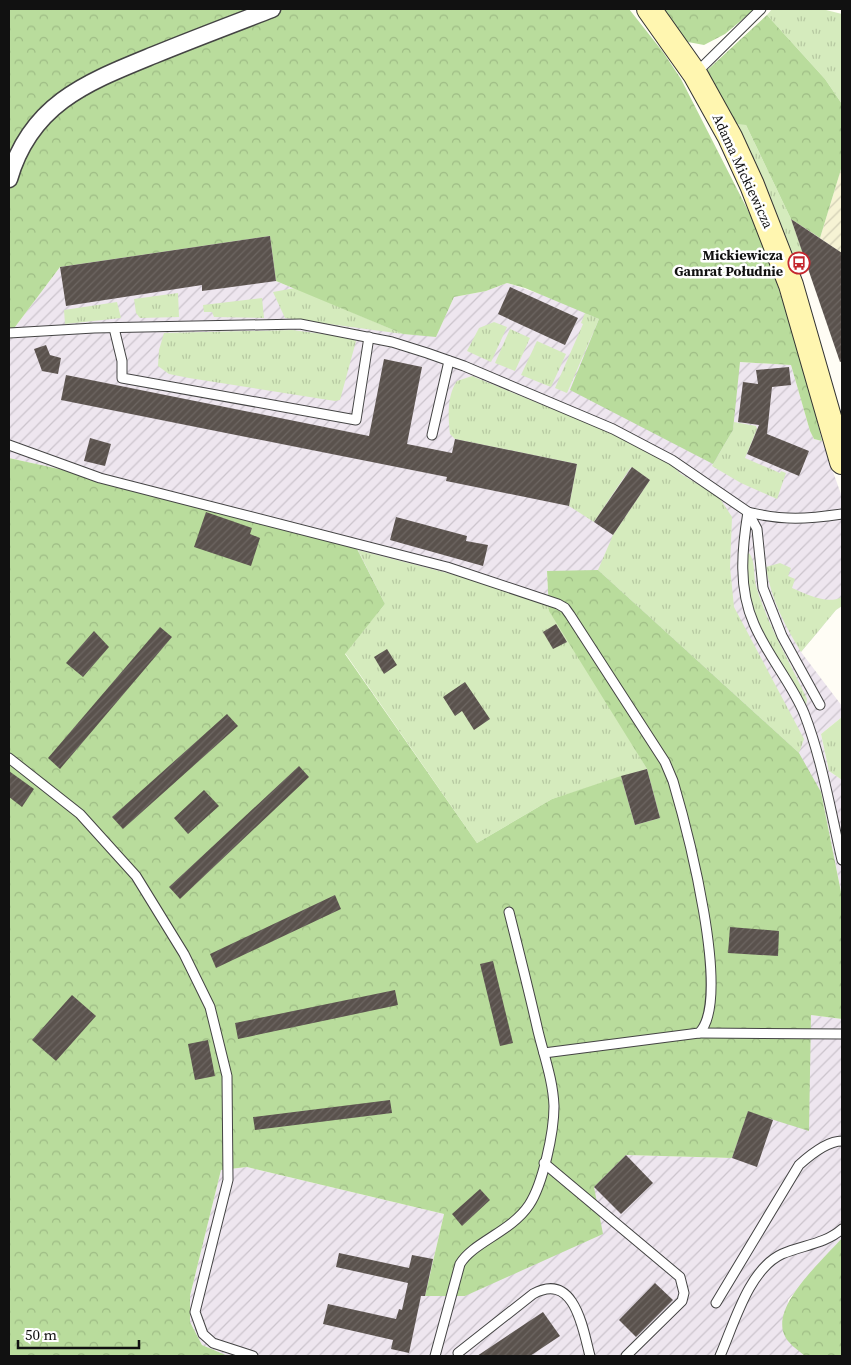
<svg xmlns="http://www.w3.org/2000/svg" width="851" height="1365" font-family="'Source Serif 4',serif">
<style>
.industrial{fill:url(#industrial-furrows)}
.farmland{fill:url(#farmland-furrows)}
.grass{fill:url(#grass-tufts)}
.forest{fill:url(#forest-crowns)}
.building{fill:url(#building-hatch)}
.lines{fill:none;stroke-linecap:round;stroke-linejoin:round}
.lane-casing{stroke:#444;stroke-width:11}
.street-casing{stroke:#444;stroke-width:19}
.secondary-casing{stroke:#333;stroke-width:26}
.lane{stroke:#fff;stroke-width:9}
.street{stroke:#fff;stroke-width:16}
.secondary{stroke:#fff6b0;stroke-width:24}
.labels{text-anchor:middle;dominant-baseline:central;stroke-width:5;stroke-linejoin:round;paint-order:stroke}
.street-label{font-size:14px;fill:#111;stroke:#fff}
.poi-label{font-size:14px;font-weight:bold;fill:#111;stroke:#fff;text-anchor:end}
</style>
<defs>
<pattern id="industrial-furrows" width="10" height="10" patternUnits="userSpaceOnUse" patternTransform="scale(1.25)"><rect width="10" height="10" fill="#eee6ef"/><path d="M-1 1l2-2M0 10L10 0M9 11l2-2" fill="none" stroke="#cbc4cc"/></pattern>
<pattern id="farmland-furrows" width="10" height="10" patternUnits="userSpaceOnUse" patternTransform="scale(1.25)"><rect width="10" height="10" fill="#f6f3d4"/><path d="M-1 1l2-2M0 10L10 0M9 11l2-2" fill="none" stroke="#d2cfb5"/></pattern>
<pattern id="grass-tufts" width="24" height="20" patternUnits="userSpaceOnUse" patternTransform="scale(1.25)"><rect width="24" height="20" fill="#d5ebbd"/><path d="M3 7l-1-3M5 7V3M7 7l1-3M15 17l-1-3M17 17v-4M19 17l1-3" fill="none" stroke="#b6c8a1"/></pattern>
<pattern id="forest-crowns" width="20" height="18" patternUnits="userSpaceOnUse" patternTransform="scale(1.25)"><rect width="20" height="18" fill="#b9dc9c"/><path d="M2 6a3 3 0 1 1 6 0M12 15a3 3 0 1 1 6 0" fill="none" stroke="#9ebc85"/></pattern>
<pattern id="building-hatch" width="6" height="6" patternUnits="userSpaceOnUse" patternTransform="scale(1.25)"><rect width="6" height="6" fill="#5a524d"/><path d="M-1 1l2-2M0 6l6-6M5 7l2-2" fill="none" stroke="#6d6662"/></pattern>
</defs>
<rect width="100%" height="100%" fill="#fffdf5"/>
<g class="industrial">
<path d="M270,236L276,281L403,334L436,336L454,297L486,291L507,283L740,362L791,365L810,431L814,439L822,441L842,497V606L836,610L801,652L842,706V717L821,734L829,771L842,780V897L821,792L547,571L549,611L647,769L660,818L635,825L621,777L385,604L353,541L100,478L9,458V335L60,267Z"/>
<path d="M811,1015L842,1019V1238L788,1300L793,1345L805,1356H228L202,1345L190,1322V1296L221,1170L247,1167L444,1214L425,1296H465L594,1187L626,1155L732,1158L748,1111Z"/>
</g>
<path class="farmland" d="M842,166V253L820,238Z"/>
<g class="grass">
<path d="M772,9H822L842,14V104L825,79L767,15Z"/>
<path d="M730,124L746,125L791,219L805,259L789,263Z"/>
<path d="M295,288L403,334L285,318L273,292Z"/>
<path d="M178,293L179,317L140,318L136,313L134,299Z"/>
<path d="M262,298L264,318L214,317L212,312H204L203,305Z"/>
<path d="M117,302L121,318L65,324L64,310Z"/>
<path d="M585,313L599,319L567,393L555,388L583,324L581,323Z"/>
<path d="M494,322L507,327L491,362L467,351L479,328Z"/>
<path d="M510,329L530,338L515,371L495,363Z"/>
<path d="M292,330L346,337L356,341L340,400L335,401L189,378L169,374L158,366L159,350L164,333Z"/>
<path d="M537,341L566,354L551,387L521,375Z"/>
<path d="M472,376L600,428L667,461L681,474L719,497L732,517L730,567L734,607L804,739L799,753L598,570L613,535L650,480L631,467L594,522L569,506L577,464L455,439L450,434C448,417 447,395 457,381Z"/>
<path d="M734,422L756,426L757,429L745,458L780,473L781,471L786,473L777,499L741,483L712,466L733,430Z"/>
<path d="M358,550L463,577L549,605L647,769L552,799L477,843L345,653L385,604Z"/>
<path d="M749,553C756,562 753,576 756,586C768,626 790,662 807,699L806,705C785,671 755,627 748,587C746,577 746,566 746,556Z"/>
<path d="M780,563L791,568L788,576L795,579L792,588C806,594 827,605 842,597V606L836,610L801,652C784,624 771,599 766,567Z"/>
<path d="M842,717V780L829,771L821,734Z"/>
</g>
<g class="forest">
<path d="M9,9H629L663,52L681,79L761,236L802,359L822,441L814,439L810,431L791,365L740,362L733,430L713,464L570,390L599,319L525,288L507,283L486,291L454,297L436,337L403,334L276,281L270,236L60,267L9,335Z"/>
<path d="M662,9H755L725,34L704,45L688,42Z"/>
<path d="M767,15L825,79L842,104V166L820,238L791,219L746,125L730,124L702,75Z"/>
<path d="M9,458L100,478L353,541L385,604L345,654L477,843L552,799L621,776L635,825L660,818L647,769L549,611L547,571L598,570L799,753L821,792L842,897V1019L811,1015L809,1131L748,1112L732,1158L626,1155L594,1187L603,1234L465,1296H425L444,1214L247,1167L221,1170L190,1296V1322L202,1345L228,1356H9Z"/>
<path d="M842,1238V1356H805C798,1350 787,1343 784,1334C772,1304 824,1259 842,1238Z"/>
</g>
<g class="building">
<path d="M791,219L842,253V361L840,362Z"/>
<path d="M270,236L276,281L202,291V285L66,306L60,267Z"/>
<path d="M510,287L578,318L565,345L498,314Z"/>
<path d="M46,345L50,355L61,358L58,374L42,371L34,349Z"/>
<path d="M384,359L422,367L407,444L452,453L455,439L577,464L569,506L446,481L447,477L61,400L66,375L369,436Z"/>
<path d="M789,367L791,385L772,387L767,434L809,451L799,476L747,454L759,425L738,422L743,382L758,384L756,370Z"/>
<path d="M90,438L111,444L105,466L84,461Z"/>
<path d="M632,467L650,480L613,535L594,522Z"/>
<path d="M206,512L252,528L250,534L260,538L251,566L194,547Z"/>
<path d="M396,517L467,536L466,541L488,545L483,566L390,540Z"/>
<path d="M556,624L567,642L553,649L543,632Z"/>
<path d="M160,627L172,637L60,769L48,758Z"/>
<path d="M94,631L109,647L83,677L66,663Z"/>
<path d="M387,649L397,665L384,674L374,657Z"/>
<path d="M465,682L490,719L474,730L462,711L455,716L443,697Z"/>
<path d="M227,714L238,726L123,829L112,817Z"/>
<path d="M299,766L309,777L180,899L169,887Z"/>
<path d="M647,769L660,818L635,825L621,776Z"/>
<path d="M9,771L34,789L22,807L9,797Z"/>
<path d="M204,790L219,806L188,834L174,818Z"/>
<path d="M335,895L341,909L216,968L210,954Z"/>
<path d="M730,927L779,931L778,956L728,953Z"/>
<path d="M493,961L513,1043L500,1046L480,964Z"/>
<path d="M395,990L398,1005L238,1039L235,1023Z"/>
<path d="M72,995L96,1016L56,1061L32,1040Z"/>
<path d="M208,1040L215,1076L195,1080L188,1044Z"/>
<path d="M390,1100L392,1113L255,1130L253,1117Z"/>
<path d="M748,1111L773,1120L757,1167L732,1158Z"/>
<path d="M626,1155L653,1183L621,1214L594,1187Z"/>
<path d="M480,1189L490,1200L462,1226L452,1214Z"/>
<path d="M339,1253L409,1268L412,1255L433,1259L425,1296H421L409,1353L391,1349L393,1340L323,1324L328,1304L396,1319L399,1309L402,1310L408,1283L336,1267Z"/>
<path d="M655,1283L673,1300L636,1337L619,1320Z"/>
<path d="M543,1312L560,1336L530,1356H477Z"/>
</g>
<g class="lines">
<g class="lane-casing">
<g id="lane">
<path d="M695,74L761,9"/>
<path d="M114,328L122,361V378L356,420L369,337"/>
<path d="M9,333L94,328L300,324L392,342L427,353L464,366L613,429L672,460L748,512L757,529L763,588L782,636L820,705"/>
<path d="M432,435L449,361"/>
<path d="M9,445L100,478L447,567L558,604L565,608L570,615L665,762L673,781C686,825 733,1000 699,1033L544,1053"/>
<path d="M842,514C807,519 784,521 748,512C742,549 738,588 754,624C767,655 791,682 804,713C822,759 831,813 842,860"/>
<path d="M9,758L80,814L136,876L184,954L210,1007L227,1076L228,1180L195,1312L203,1334L213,1343L253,1356"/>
<path d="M699,1033L842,1034"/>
<path d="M544,1163L680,1277L684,1293L682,1301L626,1356"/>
<path d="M716,1303L799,1165C810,1155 827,1141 842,1141"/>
<path d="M458,1353L533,1294C575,1271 583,1330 590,1356"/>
<path d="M435,1356L460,1264C473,1242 511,1232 529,1205C543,1184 554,1132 554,1106C553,1080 544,1056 538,1031C529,991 519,952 509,912"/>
<path d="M720,1356C734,1324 749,1269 782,1254C803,1245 825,1244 842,1229"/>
</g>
</g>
<g class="street-casing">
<path id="street" d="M9,179C31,103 88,82 154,55C193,39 233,24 272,9"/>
</g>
<g class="secondary-casing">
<path id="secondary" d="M649,9L695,74L730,137L752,185L791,285L842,462"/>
</g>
<use href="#lane" class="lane"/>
<use href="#street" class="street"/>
<use href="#secondary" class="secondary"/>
</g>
<defs>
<g id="bus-ring" transform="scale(1.125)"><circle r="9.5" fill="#fff" stroke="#c4262e" stroke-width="1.5"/><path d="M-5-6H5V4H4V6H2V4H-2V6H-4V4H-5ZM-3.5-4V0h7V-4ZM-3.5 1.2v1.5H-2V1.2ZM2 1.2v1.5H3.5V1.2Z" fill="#c4262e"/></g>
</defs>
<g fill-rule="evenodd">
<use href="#bus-ring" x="799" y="263"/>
</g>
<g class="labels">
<g class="street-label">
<text transform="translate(743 171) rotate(65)">Adama Mickiewicza</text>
</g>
<g class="poi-label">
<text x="783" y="255">Mickiewicza<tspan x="783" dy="16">Gamrat Południe</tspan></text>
</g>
</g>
<rect width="851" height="1365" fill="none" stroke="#111111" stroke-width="20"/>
<path d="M18 1340v8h121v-8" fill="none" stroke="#111111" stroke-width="2.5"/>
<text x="25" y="1340" font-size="15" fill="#111111" stroke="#ffffff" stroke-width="4" paint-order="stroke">50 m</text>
</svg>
